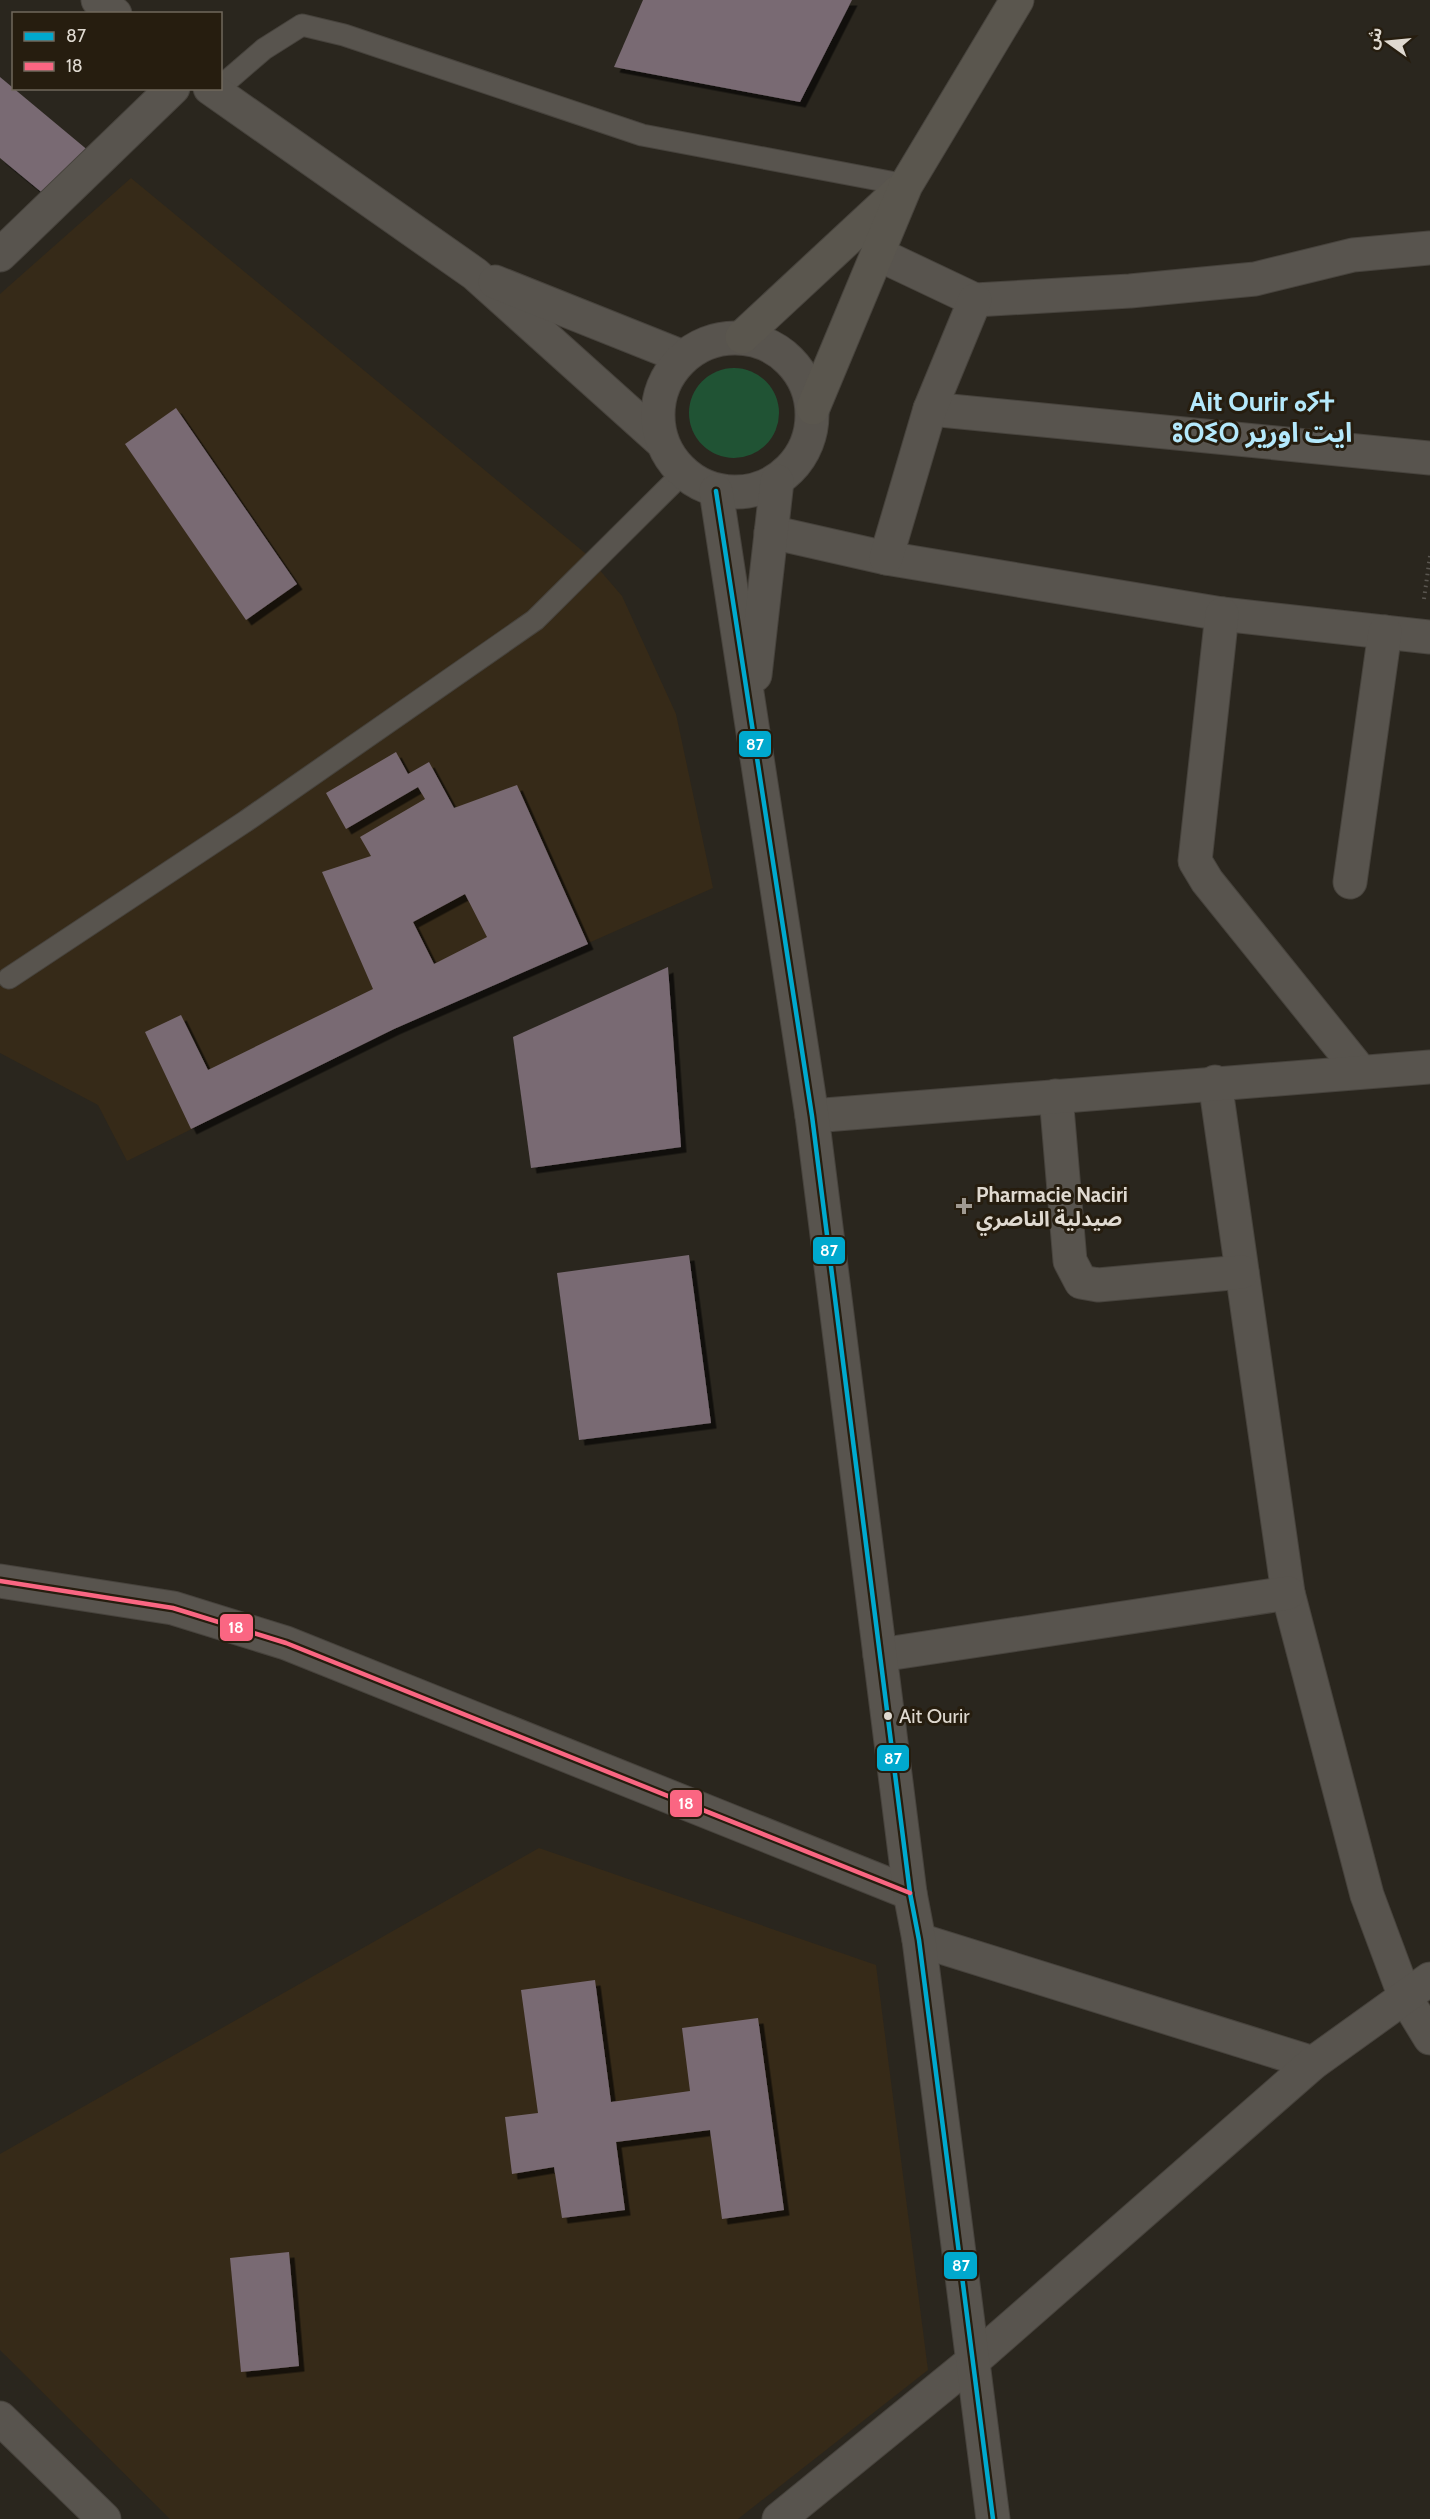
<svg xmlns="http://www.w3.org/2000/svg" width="1430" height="2519" font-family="Cabin,'Noto Sans Arabic','Noto Sans Tifinagh',sans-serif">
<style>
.built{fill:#362a18}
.green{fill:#205334}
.building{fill:#796a73;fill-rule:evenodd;filter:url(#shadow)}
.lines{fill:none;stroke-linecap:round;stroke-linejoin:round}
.service-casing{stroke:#47433d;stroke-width:23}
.minor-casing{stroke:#47433d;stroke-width:35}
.tertiary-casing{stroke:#47433d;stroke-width:35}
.secondary-casing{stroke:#47433d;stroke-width:35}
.path{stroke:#5a5650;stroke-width:4;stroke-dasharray:1.5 4.5;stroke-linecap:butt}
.service{stroke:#58544e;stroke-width:21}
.minor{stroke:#58544e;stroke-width:33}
.tertiary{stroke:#58544e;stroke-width:33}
.secondary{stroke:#5a564e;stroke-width:33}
.bus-1-casing{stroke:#261d0f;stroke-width:9}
.bus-2-casing{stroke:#261d0f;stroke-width:9}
.bus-1{stroke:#00a9ce;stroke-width:4.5}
.bus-2{stroke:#fa6682;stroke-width:4.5}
.poi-dot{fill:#a09a92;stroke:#261d0f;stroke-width:2}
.bus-dot{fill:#dfd9d0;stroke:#261d0f;stroke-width:2}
.labels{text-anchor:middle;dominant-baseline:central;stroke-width:6;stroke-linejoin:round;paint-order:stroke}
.bus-label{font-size:20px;fill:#dfd9d0;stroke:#261d0f;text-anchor:start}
.poi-label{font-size:21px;font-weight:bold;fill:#dfd9d0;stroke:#261d0f;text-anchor:start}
.district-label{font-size:27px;font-weight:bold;fill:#b4e9fc;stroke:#261d0f}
.line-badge{stroke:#261d0f;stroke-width:2}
.badge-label{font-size:16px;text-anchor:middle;font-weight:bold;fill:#fff}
</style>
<defs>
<filter id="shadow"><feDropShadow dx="5.5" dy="5.5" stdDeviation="0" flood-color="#0009"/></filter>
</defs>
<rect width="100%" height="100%" fill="#2a261e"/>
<g class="built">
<path d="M131,178L585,553L622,596L676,714L713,888L394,1029L127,1161L98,1105L0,1053V294Z"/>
<path d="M539,1848L876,1965L928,2370L738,2519H170L0,2350V2154Z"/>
</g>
<circle class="green" cx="734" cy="413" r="45"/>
<g class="building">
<path d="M643,0H852L800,102L614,67Z"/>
<path d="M0,77L90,152L51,200L0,158Z"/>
<path d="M176,408L297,584L246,620L125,444Z"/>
<path d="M396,752L408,774L429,762L454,808L517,785L588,944L394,1029L191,1129L145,1032L181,1015L208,1070L373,989L322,872L371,856L360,837L425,799L418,787L346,829L326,793ZM465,894L487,937L434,964L413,922Z"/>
<path d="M668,967L681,1147L531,1168L513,1037Z"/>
<path d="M689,1255L711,1423L579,1440L557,1273Z"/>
<path d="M595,1980L611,2102L690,2091L682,2028L758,2018L784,2210L722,2219L710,2130L616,2142L625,2210L562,2218L554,2167L512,2174L505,2117L538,2113L521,1990Z"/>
<path d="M289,2252L299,2366L241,2372L230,2258Z"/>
</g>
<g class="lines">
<g class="service-casing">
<g id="service">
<path d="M220,87L264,49L302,25L344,35L642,135L906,185"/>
<path d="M9,978L246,821L535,620L683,473"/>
</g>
</g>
<g class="minor-casing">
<g id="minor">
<path d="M878,254L975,300L1130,291L1255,279L1353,255L1430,248"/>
<path d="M0,255L173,88"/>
<path d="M930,409L1430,458"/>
<path d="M771,532L886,558L1222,614L1430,637"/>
<path d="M886,558L930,409L975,300"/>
<path d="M1222,614L1195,861L1207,881L1360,1071"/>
<path d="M1350,882L1385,632"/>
<path d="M1215,1082L1288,1593L1367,1895L1405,1997L1430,2038"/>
<path d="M1056,1096L1070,1261L1081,1282L1098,1285L1242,1272"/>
<path d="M812,1116L1430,1067"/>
<path d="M0,1581L173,1608L286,1643L910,1893"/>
<path d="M880,1655L1288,1593"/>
<path d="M919,1940L1313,2063"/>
<path d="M0,2418L104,2519"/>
<path d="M779,2519L974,2360L1313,2063L1430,1979"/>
</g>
</g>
<g class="tertiary-casing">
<g id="tertiary">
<path d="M98,0L115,14"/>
<path d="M210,88L475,274L662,442"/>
<path d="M495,282L683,357"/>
<circle cx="735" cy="415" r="77"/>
<path d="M716,491L812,1116L910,1893L919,1940L993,2519"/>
<path d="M755,675L777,481"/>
</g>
</g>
<g class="secondary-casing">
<g id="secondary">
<path d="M742,337L898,192"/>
<path d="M813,408L906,185L1017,0"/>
</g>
</g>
<path class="path" d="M1424,599L1430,556"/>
<use href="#service" class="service"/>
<use href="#minor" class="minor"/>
<use href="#tertiary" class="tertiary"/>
<use href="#secondary" class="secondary"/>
<g class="bus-1-casing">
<path id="bus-1" d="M716,491L812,1116L910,1893L919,1940L993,2519"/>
</g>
<g class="bus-2-casing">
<path id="bus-2" d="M0,1581L173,1608L286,1643L910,1893"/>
</g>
<use href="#bus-1" class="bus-1"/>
<use href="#bus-2" class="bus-2"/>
</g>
<path class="poi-dot" d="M961 1197h6v6h6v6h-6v6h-6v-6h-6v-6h6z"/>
<circle class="bus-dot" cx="888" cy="1716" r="5"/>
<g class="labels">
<g class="bus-label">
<text x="899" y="1716">Ait Ourir</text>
</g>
<g class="poi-label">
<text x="976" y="1194">Pharmacie Naciri<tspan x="976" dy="24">صيدلية الناصري</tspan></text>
</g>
<g class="district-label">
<text x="1262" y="401">Ait Ourir ⴰⵢⵜ<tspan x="1262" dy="31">ⵓⵔⵉⵔ ايت اورير</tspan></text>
</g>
</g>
<g class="line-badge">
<rect x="738" y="730" width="34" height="28" rx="6" fill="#00a9ce"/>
<rect x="812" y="1236" width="34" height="29" rx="6" fill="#00a9ce"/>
<rect x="219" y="1613" width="35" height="29" rx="6" fill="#fa6682"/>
<rect x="876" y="1744" width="34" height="28" rx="6" fill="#00a9ce"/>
<rect x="669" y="1789" width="34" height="29" rx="6" fill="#fa6682"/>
<rect x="943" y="2251" width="35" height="29" rx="6" fill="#00a9ce"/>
</g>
<g class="badge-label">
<text x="755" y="750">87</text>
<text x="829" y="1256">87</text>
<text x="236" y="1633">18</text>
<text x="893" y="1764">87</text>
<text x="686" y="1809">18</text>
<text x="961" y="2271">87</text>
</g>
<rect x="12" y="12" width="210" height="78" fill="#261d0f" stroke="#70685c" stroke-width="1.5"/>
<rect x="24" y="32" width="30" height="9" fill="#00a9ce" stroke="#70685c" stroke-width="1.5"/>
<text x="66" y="42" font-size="18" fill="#dfd9d0">87</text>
<rect x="24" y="62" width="30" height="9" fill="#fa6682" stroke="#70685c" stroke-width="1.5"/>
<text x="66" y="72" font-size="18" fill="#dfd9d0">18</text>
<g transform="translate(1388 42) rotate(285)" stroke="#261d0f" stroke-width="4.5" paint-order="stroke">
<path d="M0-4.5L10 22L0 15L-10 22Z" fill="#dfd9d0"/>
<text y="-9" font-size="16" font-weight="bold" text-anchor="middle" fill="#dfd9d0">ش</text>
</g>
</svg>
